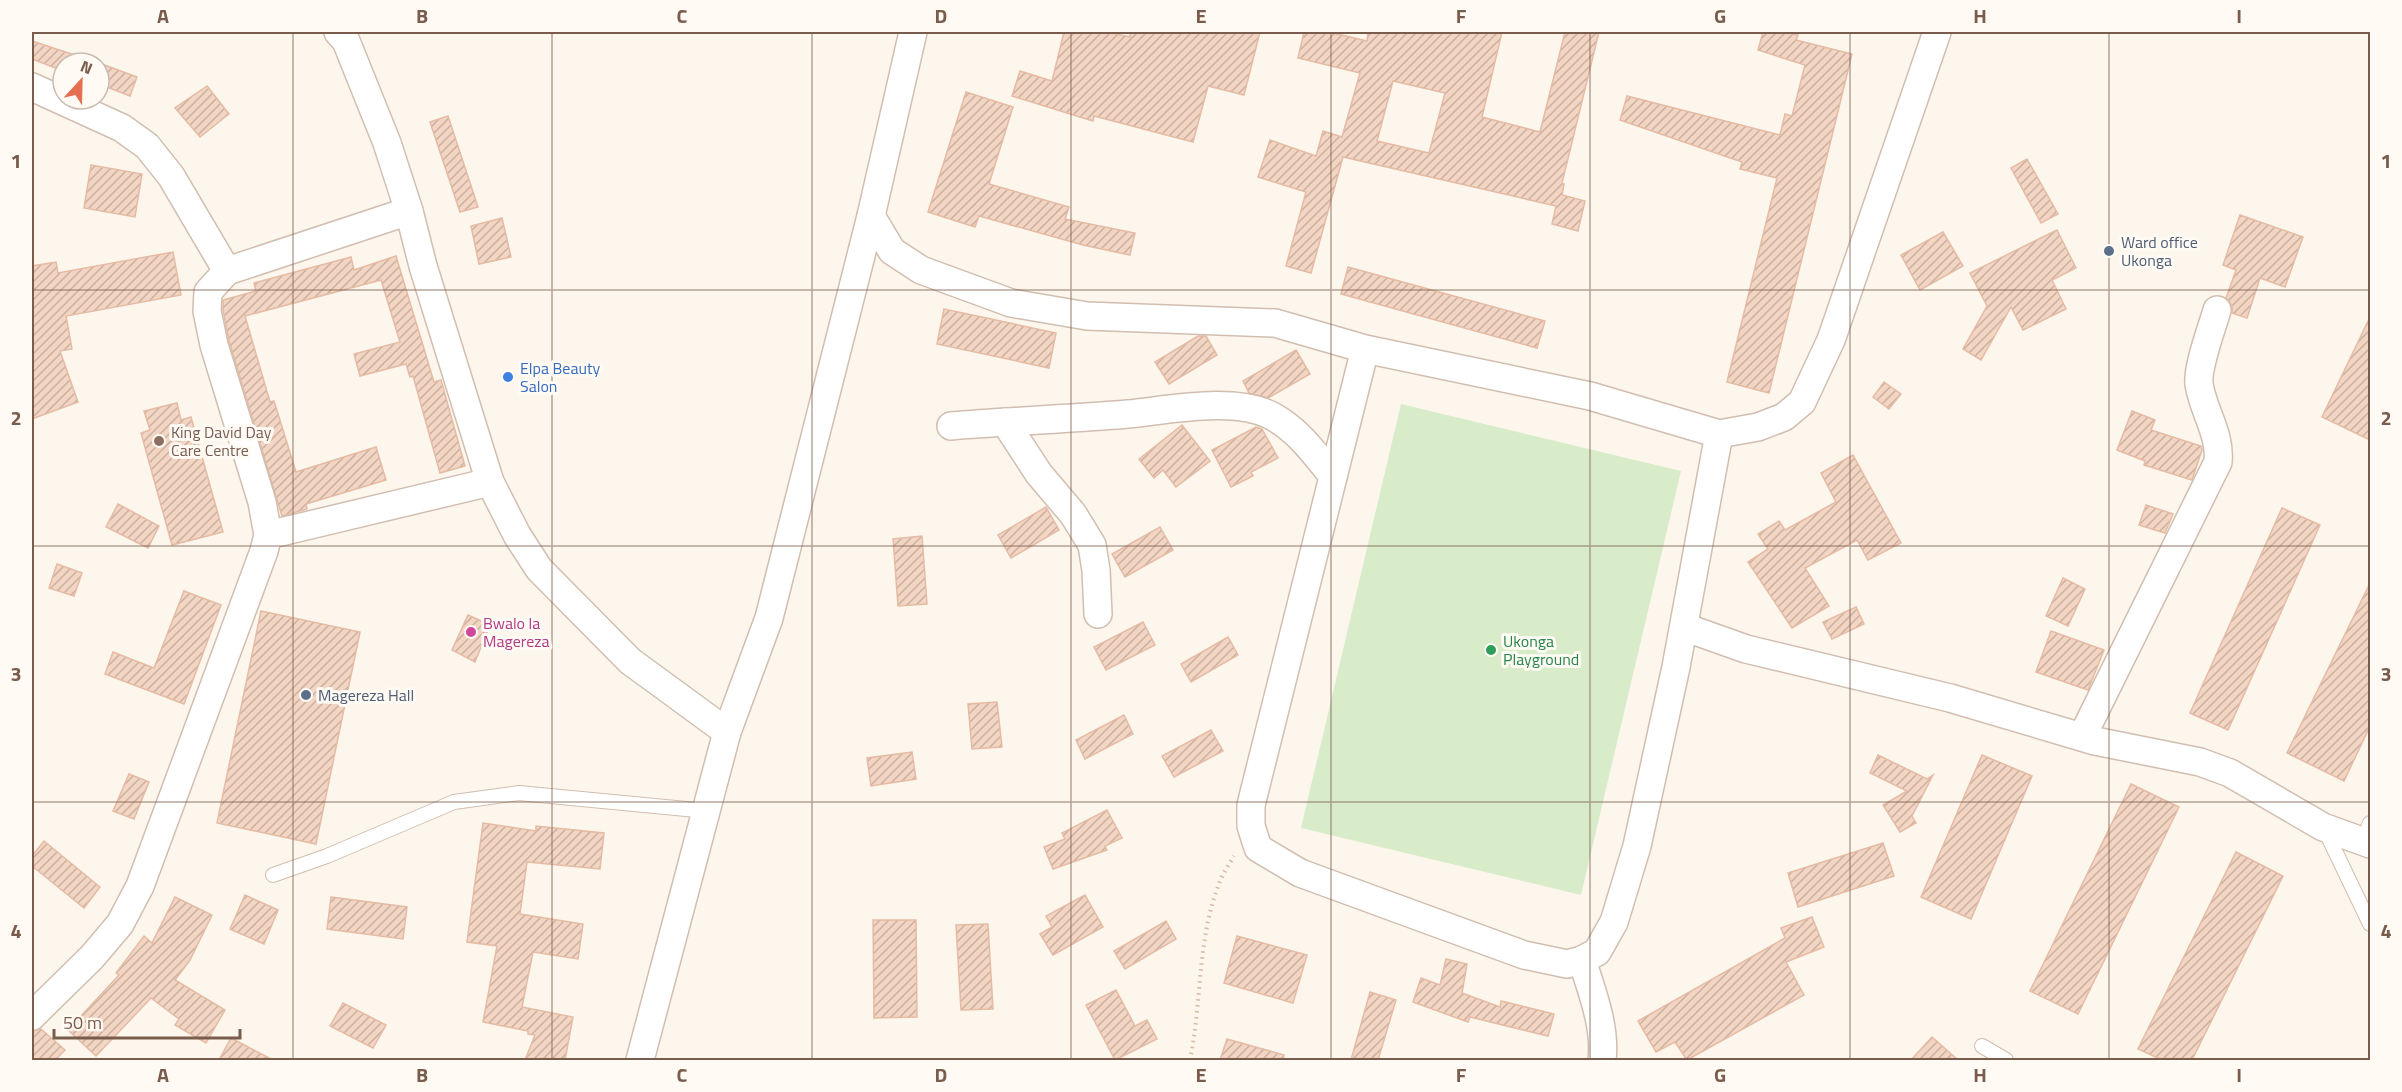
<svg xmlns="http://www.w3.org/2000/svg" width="2402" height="1092" font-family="'Titillium Web',sans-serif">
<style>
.park{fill:#d8ecc9}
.building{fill:url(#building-hatch);stroke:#e6bba3;stroke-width:1.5;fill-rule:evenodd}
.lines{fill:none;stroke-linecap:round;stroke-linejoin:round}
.lane-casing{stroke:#d1beb0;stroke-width:16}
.street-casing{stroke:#d1beb0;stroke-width:30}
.path{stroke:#d9b8a5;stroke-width:4;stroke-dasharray:1.5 4.5;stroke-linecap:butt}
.lane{stroke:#fff;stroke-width:14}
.street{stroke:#fff;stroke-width:27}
.grid{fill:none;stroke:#7a5c4d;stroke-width:1.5;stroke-opacity:0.55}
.service-dot{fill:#5c6f8a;stroke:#fffaf3;stroke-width:2}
.shop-dot{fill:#3f7fe0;stroke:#fffaf3;stroke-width:2}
.education-dot{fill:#8d6e63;stroke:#fffaf3;stroke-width:2}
.hotel-dot{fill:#d1479c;stroke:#fffaf3;stroke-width:2}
.leisure-dot{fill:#2e9e5b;stroke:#fffaf3;stroke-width:2}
.labels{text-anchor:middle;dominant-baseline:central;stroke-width:6;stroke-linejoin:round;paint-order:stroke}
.service-label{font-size:16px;fill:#4e5e75;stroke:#fffaf3;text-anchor:start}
.shop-label{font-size:16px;fill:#366cbe;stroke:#fffaf3;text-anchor:start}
.education-label{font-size:16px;fill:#785e54;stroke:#fffaf3;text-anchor:start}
.hotel-label{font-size:16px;fill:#b23c85;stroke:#fffaf3;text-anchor:start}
.leisure-label{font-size:16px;fill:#27864d;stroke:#fffaf3;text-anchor:start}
.neatline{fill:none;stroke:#7a5c4d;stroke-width:2}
.grid-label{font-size:20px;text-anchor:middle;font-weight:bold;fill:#7a5c4d}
</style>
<defs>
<pattern id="building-hatch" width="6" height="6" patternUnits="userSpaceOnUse" patternTransform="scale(1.5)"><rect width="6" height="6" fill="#f3d5c3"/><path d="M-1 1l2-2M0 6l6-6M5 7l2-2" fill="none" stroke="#cab0a1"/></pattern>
</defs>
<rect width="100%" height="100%" fill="#fdf6ec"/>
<path class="park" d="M1401,404L1681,471L1581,895L1301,828Z"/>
<g class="building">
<path d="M1064,32H1107L1130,37V32H1260L1244,95L1208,86L1193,142L1094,116L1093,121L1012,96L1020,71L1052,81Z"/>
<path d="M1304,32H1329L1367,41L1368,32H1502L1482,117L1540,132L1565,32H1599L1562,183L1564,184L1562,195L1585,201L1578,231L1552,224L1556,206L1343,157L1311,273L1286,266L1306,192L1258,177L1270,140L1316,156L1323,131L1342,137L1360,73L1298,58ZM1393,81L1445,93L1429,153L1377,141Z"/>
<path d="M1763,32H1785L1798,35L1796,40L1852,54L1769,393L1727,382L1777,178L1740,169L1742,162L1620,120L1627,96L1780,135L1785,114L1792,116L1805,65L1758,50Z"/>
<path d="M32,41L96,62L98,63H63V71L32,59Z"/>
<path d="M99,63L137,77L130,96L99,84Z"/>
<path d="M207,86L229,114L200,137L175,108Z"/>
<path d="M966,92L1013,107L989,184L1069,207L1065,219L1135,233L1130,255L1083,245L979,216L975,227L928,212Z"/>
<path d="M448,116L478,207L460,212L430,122Z"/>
<path d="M2027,159L2058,214L2041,223L2011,168Z"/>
<path d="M91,165L142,174L135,217L84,208Z"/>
<path d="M2240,215L2303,237L2285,287L2260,278L2247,318L2232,313V306L2226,298L2236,270L2223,265Z"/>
<path d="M502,218L511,257L479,264L471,226Z"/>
<path d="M2057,230L2076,268L2052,280L2066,309L2023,330L2011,307L1981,360L1963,349L1987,306L1970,273Z"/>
<path d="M1943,232L1963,266L1920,290L1901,255Z"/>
<path d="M173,252L181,295L66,316L72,349L60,351L78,402L32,419V266L56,262L58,273Z"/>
<path d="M396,256L434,382L441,380L465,466L440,473L413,376L410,377L406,364L360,376L354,354L400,342L381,280L245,316L270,402L274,401L296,472L376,447L386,480L306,504L307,509L282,516L229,341L223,310V300L256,291L254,283L351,257L354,270Z"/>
<path d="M1348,267L1545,321L1537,348L1341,294Z"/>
<path d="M944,309L1056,333L1049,368L937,344Z"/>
<path d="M2370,317V440L2322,417Z"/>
<path d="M1198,336H1206L1217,355L1169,384L1155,362Z"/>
<path d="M1296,350L1310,374L1268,398L1249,393L1243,381Z"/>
<path d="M1884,382L1901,394L1889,409L1873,397Z"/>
<path d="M177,403L181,420L191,417L223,532L172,545L141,433L150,430L144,411Z"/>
<path d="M2132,411L2155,420L2151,430L2201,446L2202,450L2192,480L2144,465L2145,461L2117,450Z"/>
<path d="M1182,425L1210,461L1176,487L1163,470L1154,478L1139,459Z"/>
<path d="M1256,427L1262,429L1278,458L1251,472L1253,476L1231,487L1212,450Z"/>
<path d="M1853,455L1901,543L1868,560L1857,540L1805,568L1829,606L1792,628L1748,562L1768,549L1758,534L1779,521L1785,530L1836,502L1821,473Z"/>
<path d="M118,504L159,526L148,548L106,527Z"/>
<path d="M2146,505L2173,514L2165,533L2139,525Z"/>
<path d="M1046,507L1059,530L1011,558L998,535Z"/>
<path d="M2282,508L2320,525L2228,730L2190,713Z"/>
<path d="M1160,527L1173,550L1125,577L1112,554Z"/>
<path d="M922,536L927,604L898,606L893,539Z"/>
<path d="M57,564L82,573L74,596L49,588Z"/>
<path d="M2063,578L2085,589L2068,626L2046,616Z"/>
<path d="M2370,583V726L2344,781L2287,753Z"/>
<path d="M184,591L221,605L184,704L105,674L113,652L154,668Z"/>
<path d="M1856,607L1864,624L1832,639L1823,622Z"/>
<path d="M261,611L360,632L316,844L217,823Z"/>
<path d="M468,615L490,625L475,662L452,650Z"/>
<path d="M1143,622L1155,645L1106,670L1094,647Z"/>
<path d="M2051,631L2104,650L2088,690L2036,672Z"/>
<path d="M1228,637L1238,655L1191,682L1181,664Z"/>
<path d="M997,702L1002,747L972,749L968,704Z"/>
<path d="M1124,715L1133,734L1085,759L1076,740Z"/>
<path d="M1211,730L1223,751L1174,777L1162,756Z"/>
<path d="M912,752L916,779L871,786L867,758Z"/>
<path d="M1878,755L1927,779L1933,775L1912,816L1916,823L1900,832L1883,805L1907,791L1870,773Z"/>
<path d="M1982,755L2032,776L1971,919L1921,897Z"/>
<path d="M129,774L149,782L134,819L113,811Z"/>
<path d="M2131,784L2179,807L2078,1014L2030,991Z"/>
<path d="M1107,810L1122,838L1105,846L1107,850L1053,869L1044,847L1065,839L1062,833Z"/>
<path d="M483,823L536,831V826L604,833L600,869L527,862L520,914L583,924L578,959L533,952L522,1007L573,1017L565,1060H525L535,1035L528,1034V1031L483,1022L497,946L467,942Z"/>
<path d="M44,841L100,887L84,908L32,866V856Z"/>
<path d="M1883,843L1894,876L1798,907L1788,873Z"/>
<path d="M2236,852L2283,876L2192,1060H2162L2138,1049Z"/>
<path d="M245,895L278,910L264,944L230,929Z"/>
<path d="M1085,895L1103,927L1053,955L1040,934L1052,927L1046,916Z"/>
<path d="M175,897L212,915L190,960L175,980L225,1010L206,1043L175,1025L179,1019L151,998L96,1056L68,1030L119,975L116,973L144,936L152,943Z"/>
<path d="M331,897L407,907L403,939L327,929Z"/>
<path d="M1812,917L1824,947L1786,962L1804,995L1687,1060L1675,1042L1656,1052L1638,1021L1785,938L1781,928Z"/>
<path d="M873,920H916L917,1017L874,1018Z"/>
<path d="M1166,921L1176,939L1125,969L1114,951Z"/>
<path d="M988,924L993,1009L961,1010L956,925Z"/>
<path d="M1237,936L1307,955L1293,1003L1224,983Z"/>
<path d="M1446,959L1467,964L1462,993L1500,1007L1501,1001L1554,1014L1548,1036L1470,1017L1468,1022L1413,1002L1421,978L1440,985Z"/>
<path d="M1116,990L1135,1026L1147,1020L1157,1039L1115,1060L1086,1005Z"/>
<path d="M1370,992L1396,1000L1378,1060H1351Z"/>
<path d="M343,1003L386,1025L373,1048L330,1026Z"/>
<path d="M41,1029L65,1050L55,1060H32V1031Z"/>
<path d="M1932,1037L1958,1060H1911Z"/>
<path d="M231,1038L273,1060H219Z"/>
<path d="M1227,1039L1284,1055L1283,1060H1220Z"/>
</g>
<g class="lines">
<g class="lane-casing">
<g id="lane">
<path d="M2324,828L2370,924"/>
<path d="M2363,842L2370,823"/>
<path d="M273,875L327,856L454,802L519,793L707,811"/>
<path d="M1982,1046L2006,1060"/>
</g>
</g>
<g class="street-casing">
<g id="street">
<path d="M338,32L346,41L387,143L409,211L423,266L490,482L517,535L539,569L630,661L727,732"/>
<path d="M32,87L122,128L147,146L171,176L227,271"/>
<path d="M871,216L892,251L921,270L1011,303L1087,316L1275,323L1365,349L1590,396L1719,434L1758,427L1784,417L1802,402L1831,340L1937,32"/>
<path d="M1365,349L1251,805V826L1258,848L1300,873L1524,955L1567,964L1582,960L1597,952L1614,922L1637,846L1676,667L1719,434"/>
<path d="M1005,422L1039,474L1073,514L1092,545L1096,570L1098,614"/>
<path d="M951,426C1010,421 1069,419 1128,414C1169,410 1234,396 1272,416C1298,430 1314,453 1333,476"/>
<path d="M268,535L490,482"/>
<path d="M1684,627L1746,649L1950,698L2095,741L2200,762L2230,773L2323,827L2370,844"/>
<path d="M2082,737L2218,462C2221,434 2203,411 2199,384C2197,367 2212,328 2217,310"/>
<path d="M1582,960C1592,992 1606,1027 1602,1060"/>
<path d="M32,1016L92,957L120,924L140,886L264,551L268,535L262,502L214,345L207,311L208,292L227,271L409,211"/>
<path d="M640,1060L727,732L769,618L871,216L913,32"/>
</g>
</g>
<path class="path" d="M1190,1060C1202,1002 1197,940 1219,884C1222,874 1229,865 1234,856"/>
<use href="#lane" class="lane"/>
<use href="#street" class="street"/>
</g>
<path class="grid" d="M293,32V1060M552,32V1060M812,32V1060M1071,32V1060M1331,32V1060M1590,32V1060M1850,32V1060M2109,32V1060M32,290H2370M32,546H2370M32,802H2370"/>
<g class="service-dot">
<circle cx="2109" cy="251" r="6"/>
<circle cx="306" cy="695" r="6"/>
</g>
<circle class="shop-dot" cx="508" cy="377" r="6"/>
<circle class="education-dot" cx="159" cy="441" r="6"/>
<circle class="hotel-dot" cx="471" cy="632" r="6"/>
<circle class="leisure-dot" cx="1491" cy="650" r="6"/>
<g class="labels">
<g class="service-label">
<text x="2121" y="242">Ward office<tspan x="2121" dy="18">Ukonga</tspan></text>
<text x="318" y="695">Magereza Hall</text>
</g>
<g class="shop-label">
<text x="520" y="368">Elpa Beauty<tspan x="520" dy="18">Salon</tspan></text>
</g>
<g class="education-label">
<text x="171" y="432">King David Day<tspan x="171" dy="18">Care Centre</tspan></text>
</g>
<g class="hotel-label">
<text x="483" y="623">Bwalo la<tspan x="483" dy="18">Magereza</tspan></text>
</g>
<g class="leisure-label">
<text x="1503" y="641">Ukonga<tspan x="1503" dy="18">Playground</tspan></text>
</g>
</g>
<rect width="2402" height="1092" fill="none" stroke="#fffaf3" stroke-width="66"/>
<g transform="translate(81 81) rotate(22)"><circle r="28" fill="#fffaf3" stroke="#cabbb1" stroke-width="1.5"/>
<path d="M0-4.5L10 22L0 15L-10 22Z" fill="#e76f51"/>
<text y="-9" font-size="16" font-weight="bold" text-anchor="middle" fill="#7a5c4d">N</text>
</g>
<path d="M54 1029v9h186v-9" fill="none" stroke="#7a5c4d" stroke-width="3"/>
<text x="63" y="1029" font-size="18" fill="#7a5c4d" stroke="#fffaf3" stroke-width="4.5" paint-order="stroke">50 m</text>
<rect x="33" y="33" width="2336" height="1026" class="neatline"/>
<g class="grid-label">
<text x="163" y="23">A</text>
<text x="422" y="23">B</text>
<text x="682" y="23">C</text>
<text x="941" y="23">D</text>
<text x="1201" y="23">E</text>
<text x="1461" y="23">F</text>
<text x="1720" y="23">G</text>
<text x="1980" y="23">H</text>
<text x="2239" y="23">I</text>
<text x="16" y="168">1</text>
<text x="2386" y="168">1</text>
<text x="16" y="425">2</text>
<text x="2386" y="425">2</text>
<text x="16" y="681">3</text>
<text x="2386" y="681">3</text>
<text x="16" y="938">4</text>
<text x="2386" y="938">4</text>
<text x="163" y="1082">A</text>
<text x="422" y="1082">B</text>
<text x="682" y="1082">C</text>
<text x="941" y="1082">D</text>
<text x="1201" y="1082">E</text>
<text x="1461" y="1082">F</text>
<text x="1720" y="1082">G</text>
<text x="1980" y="1082">H</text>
<text x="2239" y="1082">I</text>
</g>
</svg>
